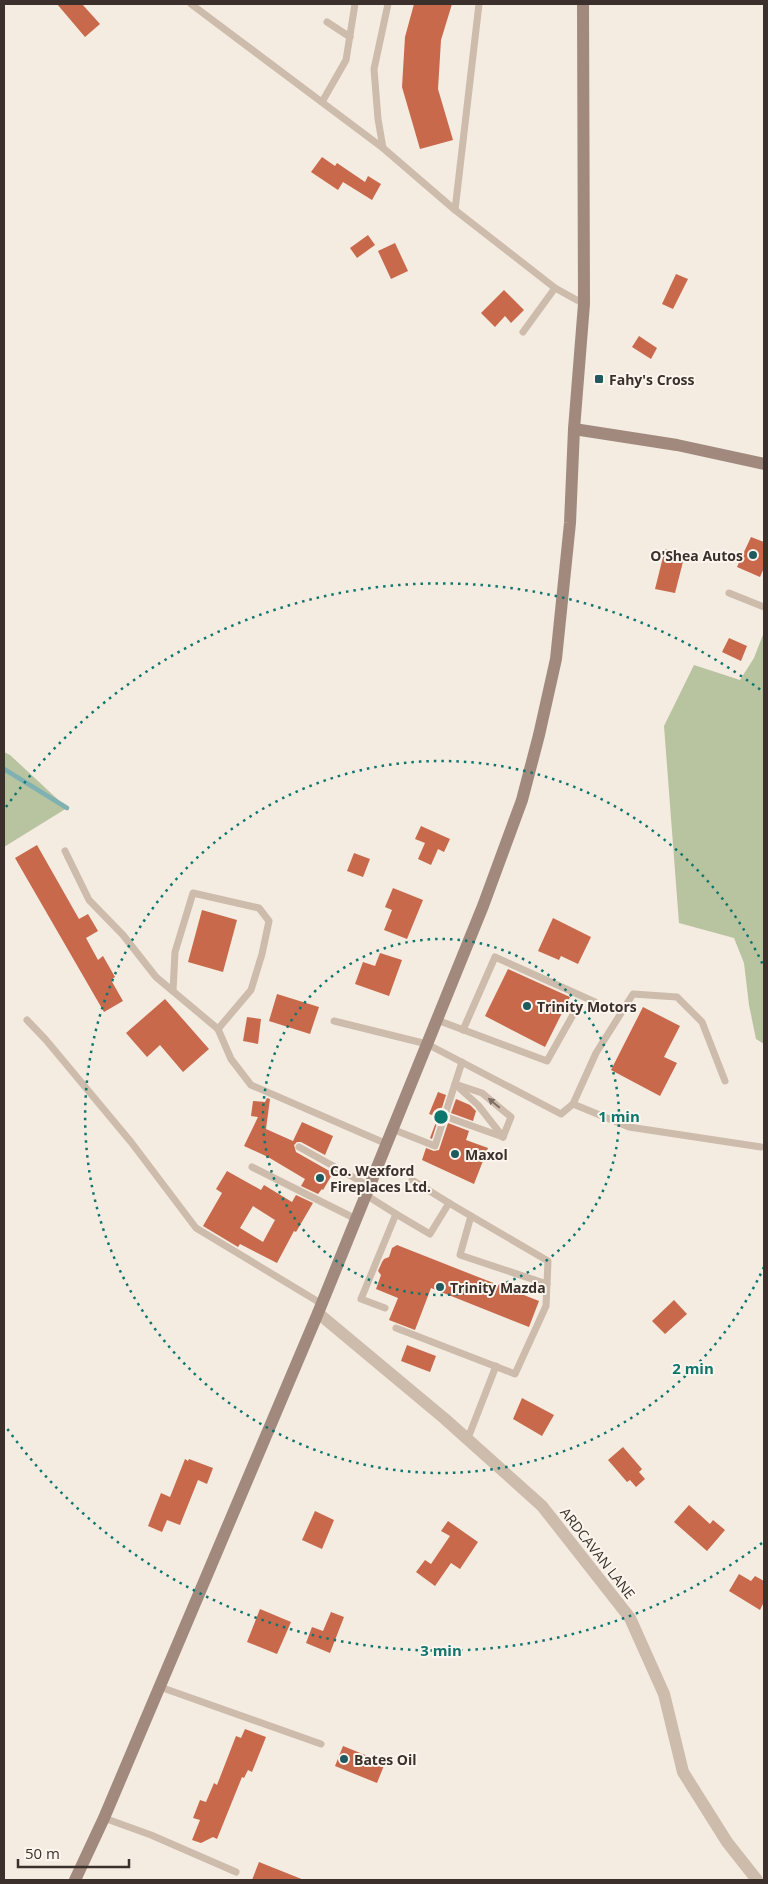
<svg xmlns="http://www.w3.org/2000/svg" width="768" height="1884" font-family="'Open Sans',sans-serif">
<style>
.green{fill:#b8c4a0}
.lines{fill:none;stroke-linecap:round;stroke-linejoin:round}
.stream{stroke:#7fb0b2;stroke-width:4.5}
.building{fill:#c8694b;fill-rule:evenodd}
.lane{stroke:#cdbbac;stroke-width:7}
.street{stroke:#cdbbac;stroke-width:12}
.secondary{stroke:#a18a7d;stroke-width:12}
.oneway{fill:#7d6f65}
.ring{fill:none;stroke:#0f766e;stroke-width:2.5;stroke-dasharray:2.5 5}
.poi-dot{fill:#1f5a5e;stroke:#fbf5ee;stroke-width:2}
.labels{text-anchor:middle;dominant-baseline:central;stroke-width:4;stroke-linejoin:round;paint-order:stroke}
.poi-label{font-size:14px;font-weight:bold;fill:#3b302b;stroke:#fbf5ee;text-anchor:start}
.street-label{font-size:14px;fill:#3b302b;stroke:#fbf5ee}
.centre{fill:#0f766e;stroke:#fbf5ee;stroke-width:2.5}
.ring-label{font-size:15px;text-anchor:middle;font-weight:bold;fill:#0f766e;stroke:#fbf5ee;stroke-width:4;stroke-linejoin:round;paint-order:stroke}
</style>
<rect width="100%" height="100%" fill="#f4ebe1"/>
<g class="green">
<path d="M764,632V1044L756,1039L749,1005L744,963L734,938L679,923L664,726L694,665L740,680L754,658Z"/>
<path d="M4,752L10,755L67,808L4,847Z"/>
</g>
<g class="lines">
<path class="stream" d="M4,769L67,808"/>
</g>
<g class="building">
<path d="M57,4H82L100,24L85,37Z"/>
<path d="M414,4H452L441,40L438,89L453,140L420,149L402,87L405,37Z"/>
<path d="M322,157L335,166L337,163L365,182L368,176L381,184L372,200L343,182L338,190L311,172Z"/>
<path d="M368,235L375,245L357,258L350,248Z"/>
<path d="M395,243L408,271L391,279L378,251Z"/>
<path d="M676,274L688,279L673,309L662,304Z"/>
<path d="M504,290L524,310L511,323L505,316L495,327L481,313Z"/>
<path d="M639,336L657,348L651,359L632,347Z"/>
<path d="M751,537L764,542V568L760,577L737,567Z"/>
<path d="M665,549L685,554L675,593L655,589Z"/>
<path d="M729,638L747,646L741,661L722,652Z"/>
<path d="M421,826L450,839L444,852L438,849L431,865L418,859L425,843L415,839Z"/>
<path d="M37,845L79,919L88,914L98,931L86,938L98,960L103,956L115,977L111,980L123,1001L104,1012L15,858Z"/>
<path d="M354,853L370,859L363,877L347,871Z"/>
<path d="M393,888L423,900L407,939L384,930L392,910L385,907Z"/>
<path d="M202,910L237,920L223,972L188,962Z"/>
<path d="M553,918L591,937L578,964L561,956L559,960L538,951Z"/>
<path d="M380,953L402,960L389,996L355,984L363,962L375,966Z"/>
<path d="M508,969L570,997L545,1047L485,1016Z"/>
<path d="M277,994L319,1007L310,1034L269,1021Z"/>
<path d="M165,999L209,1049L183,1072L160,1045L147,1057L126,1033Z"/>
<path d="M643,1007L680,1026L664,1057L677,1063L660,1096L611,1070Z"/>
<path d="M247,1017L261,1019L258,1044L243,1041Z"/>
<path d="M438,1092L446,1095L432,1139L430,1138L438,1117L429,1114Z"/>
<path d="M267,1098L270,1099L266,1129L293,1141L302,1122L333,1136L325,1155L301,1142H297L294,1145L296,1152L333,1173L323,1190L322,1189L318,1194L301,1186L305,1179L268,1157L244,1146L258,1117L251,1116L253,1101L265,1102Z"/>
<path d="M456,1099L470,1105L476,1111L473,1121L451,1113Z"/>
<path d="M448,1123L469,1131L466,1140L488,1148L474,1184L422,1160L426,1148L434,1151L439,1150Z"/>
<path d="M227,1171L261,1190L264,1185L292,1202L296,1195L313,1203L296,1232L294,1231L277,1263L240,1244L238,1247L203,1226L222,1193L216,1189ZM253,1206L275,1220L263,1242L240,1228Z"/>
<path d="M397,1245L539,1301L529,1327L431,1288L415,1330L389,1320L398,1298L376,1289L381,1275L378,1271L382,1262L384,1259L389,1257L392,1248Z"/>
<path d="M674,1300L687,1314L665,1334L652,1321Z"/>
<path d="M407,1345L436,1356L430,1372L401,1361Z"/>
<path d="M522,1398L554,1415L542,1436L513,1419Z"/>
<path d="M623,1447L642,1469L639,1472L645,1479L636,1487L630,1480L627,1482L608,1460Z"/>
<path d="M185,1459L188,1461L189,1459L213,1468L207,1484L198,1480L180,1525L167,1520L162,1532L148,1526L161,1493L170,1497Z"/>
<path d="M689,1505L710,1524L713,1520L725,1530L707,1551L674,1522Z"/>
<path d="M315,1511L334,1520L322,1549L302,1540Z"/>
<path d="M448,1521L478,1542L460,1569L451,1563L435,1586L416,1572L425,1560L431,1564L450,1536L441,1531Z"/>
<path d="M739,1574L751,1581L755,1576L764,1581V1602L760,1610L729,1591Z"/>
<path d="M260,1609L291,1622L277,1654L247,1642Z"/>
<path d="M331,1612L344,1617L330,1653L306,1643L312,1627L323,1631Z"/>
<path d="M245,1729L266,1737L252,1772L248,1770L244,1778L242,1777L217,1839L213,1837L201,1843L192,1840L200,1820L193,1818L200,1800L206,1802L214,1783L217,1785L236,1736L241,1738Z"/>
<path d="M343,1746L385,1763L377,1783L335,1766Z"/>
<path d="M259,1862L304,1880H252Z"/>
</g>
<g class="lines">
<g class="lane">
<path d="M191,4L383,148L455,210L555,288L584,304"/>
<path d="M327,22L350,37"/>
<path d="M322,102L346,60L355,4"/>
<path d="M383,148L378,119L374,69L388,4"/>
<path d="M455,210L479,4"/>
<path d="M523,332L555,288"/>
<path d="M729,593L764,607"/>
<path d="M65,851L89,900L123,935L156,977L218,1029L231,1059L251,1085L387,1144"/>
<path d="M173,991L175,952L193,893L259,908L269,921L262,954L251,990L218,1029"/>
<path d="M27,1020L46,1040L131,1142L196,1228L322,1304"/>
<path d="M437,1020L547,1061L574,1013"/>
<path d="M334,1021L427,1044L561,1114L573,1104L596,1053L633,994L677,997L702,1022L725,1081"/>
<path d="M463,1030L495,957L595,1002"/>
<path d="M455,1084L482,1093L511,1117L503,1137"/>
<path d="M457,1086L478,1105L503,1137"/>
<path d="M573,1104L629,1127L761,1147"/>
<path d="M444,1116L503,1137"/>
<path d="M392,1129L435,1146L462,1062"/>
<path d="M299,1147L369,1186"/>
<path d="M252,1167L356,1219"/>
<path d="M412,1180L449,1203"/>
<path d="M366,1195L396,1214L361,1299L385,1308"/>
<path d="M396,1214L430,1234L449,1203L471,1216L460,1255L547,1284"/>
<path d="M396,1328L515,1374L546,1306L548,1261L471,1216"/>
<path d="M468,1438L496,1366"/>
<path d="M160,1687L321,1744"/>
<path d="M104,1818L151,1835L236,1872"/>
</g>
<path class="street" d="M318,1313L445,1419L542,1506L630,1618L664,1694L683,1772L727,1842L757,1880"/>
<g class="secondary">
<path d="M574,429L677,445L764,464"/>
<path d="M75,1880L104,1818L318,1313L483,906L522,800L539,735L556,659L570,523L574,429L584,304L583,4"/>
</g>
</g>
<defs><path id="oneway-solid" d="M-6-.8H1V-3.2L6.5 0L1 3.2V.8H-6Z" transform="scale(1.25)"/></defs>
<use class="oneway" href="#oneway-solid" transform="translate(494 1103) rotate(-140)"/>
<g class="ring">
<circle cx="441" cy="1117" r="178"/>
<path d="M764 1267A356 356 0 1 1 764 967"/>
<path d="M762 1543A534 534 0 0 1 6 1427M6 807A534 534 0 0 1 762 691"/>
</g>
<g class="poi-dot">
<rect x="594" y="374" width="10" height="10" rx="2.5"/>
<circle cx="753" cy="555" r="5"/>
<circle cx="527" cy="1006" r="5"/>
<circle cx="455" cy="1154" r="5"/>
<circle cx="320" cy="1178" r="5"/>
<circle cx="440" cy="1287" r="5"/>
<circle cx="344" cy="1759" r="5"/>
</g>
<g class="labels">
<g class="poi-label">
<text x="609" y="379">Fahy's Cross</text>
<text x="743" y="555" text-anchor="end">O'Shea Autos</text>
<text x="537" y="1006">Trinity Motors</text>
<text x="465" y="1154">Maxol</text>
<text x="330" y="1170">Co. Wexford<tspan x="330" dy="16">Fireplaces Ltd.</tspan></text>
<text x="450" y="1287">Trinity Mazda</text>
<text x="354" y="1759">Bates Oil</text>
</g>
<g class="street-label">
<text transform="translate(598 1553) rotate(52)">ARDCAVAN LANE</text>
</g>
</g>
<circle cx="441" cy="1117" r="8" class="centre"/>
<g class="ring-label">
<text x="619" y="1122">1 min</text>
<text x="693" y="1374">2 min</text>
<text x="441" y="1656">3 min</text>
</g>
<rect width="768" height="1884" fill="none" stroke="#3b302b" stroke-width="10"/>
<path d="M18 1859v8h111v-8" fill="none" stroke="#3b302b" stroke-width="2.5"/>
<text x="25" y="1859" font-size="15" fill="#3b302b" stroke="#fbf5ee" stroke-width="4" paint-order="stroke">50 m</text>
</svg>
